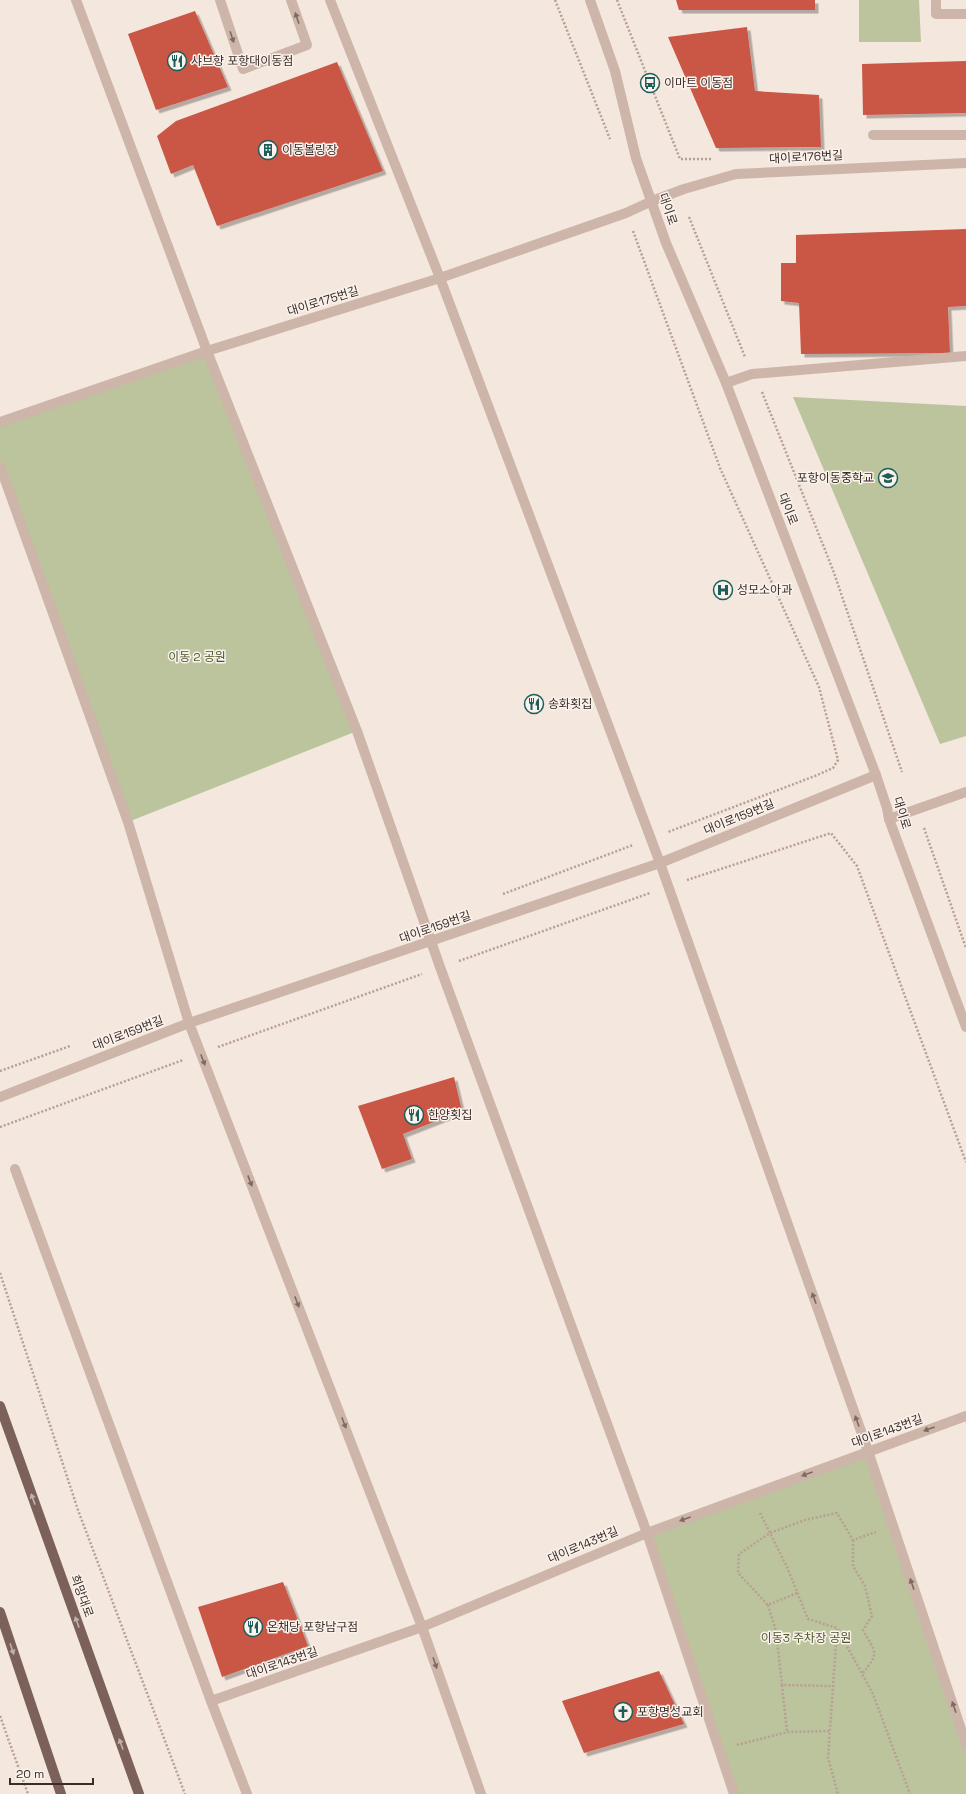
<svg xmlns="http://www.w3.org/2000/svg" width="966" height="1794" font-family="'Space Grotesk','Noto Sans KR',sans-serif">
<style>
.green{fill:#bbc49d}
.building{fill:#ca5645;filter:url(#shadow)}
.lines{fill:none;stroke-linecap:round;stroke-linejoin:round}
.path{stroke:#b89f93;stroke-width:2.5;stroke-dasharray:2 2;stroke-linecap:butt}
.minor{stroke:#cdb5a9;stroke-width:10}
.major{stroke:#7c615a;stroke-width:10}
.oneway{fill:#7c6a63}
.oneway2{fill:#c2b1aa}
.labels{text-anchor:middle;dominant-baseline:central;stroke-width:3;stroke-linejoin:round;paint-order:stroke}
.poi-label{font-size:12px;fill:#392c29;stroke:#fbf2eb;text-anchor:start}
.street-label{font-size:12px;fill:#392c29;stroke:#fbf2eb}
.park-label{font-size:12px;fill:#4d592c;stroke:#fbf2eb}
</style>
<defs>
<filter id="shadow"><feDropShadow dx="3.5" dy="3.5" stdDeviation="0" flood-color="#0004"/></filter>
</defs>
<rect width="100%" height="100%" fill="#f4e7de"/>
<g class="green">
<path d="M859,0H919L921,42H859Z"/>
<path d="M207,351L357,731L128,822L0,466V422Z"/>
<path d="M793,397L966,406V736L940,744Z"/>
<path d="M868,1451L966,1744V1794H734L647,1533Z"/>
</g>
<g class="building">
<path d="M676,0H815V10H679Z"/>
<path d="M195,11L228,87L156,110L128,34Z"/>
<path d="M747,27L755,91L819,95L821,147L716,148L668,37Z"/>
<path d="M966,61V113L863,115L862,64Z"/>
<path d="M337,62L383,171L217,226L193,165L171,174L157,136L176,121Z"/>
<path d="M966,229V306L948,307L950,353L801,354L799,303L781,301V263H796V235Z"/>
<path d="M454,1077L462,1111L403,1134L412,1159L382,1169L358,1106Z"/>
<path d="M283,1582L308,1646L222,1677L198,1607Z"/>
<path d="M659,1671L684,1724L584,1753L562,1701Z"/>
</g>
<g class="lines">
<g class="path">
<path d="M555,0L610,139"/>
<path d="M617,0L680,159H712"/>
<path d="M689,217L745,357"/>
<path d="M633,231L720,468L819,687L838,760L833,768L815,776L668,832"/>
<path d="M762,392L833,570L902,772"/>
<path d="M924,828L966,948"/>
<path d="M687,880L831,833L857,866L966,1162"/>
<path d="M503,894L633,845"/>
<path d="M459,961L650,893"/>
<path d="M218,1047L422,974"/>
<path d="M0,1071L70,1046"/>
<path d="M0,1127L183,1060"/>
<path d="M0,1273L78,1510L185,1794"/>
<path d="M760,1513L787,1567L808,1619L837,1628L873,1694L910,1794"/>
<path d="M853,1540V1566L865,1586L872,1616L863,1630C876,1654 880,1652 862,1674"/>
<path d="M797,1593L768,1605L738,1573L739,1554L770,1533L805,1520L837,1513L853,1540L876,1532"/>
<path d="M768,1605L776,1631L782,1685L832,1686"/>
<path d="M837,1629L828,1758L838,1794"/>
<path d="M782,1685L787,1732"/>
<path d="M0,1716L28,1794"/>
<path d="M737,1745L787,1732L829,1731"/>
</g>
<g class="minor">
<path d="M76,0L207,351L357,731L440,967L647,1533L734,1794"/>
<path d="M220,0L243,69L307,45L291,0"/>
<path d="M330,0L440,278L660,863L868,1451L966,1744"/>
<path d="M590,0L615,71L636,158L666,243L726,383L876,775L887,808L889,819L966,1027"/>
<path d="M936,0V14H966"/>
<path d="M873,135H966"/>
<path d="M726,383L752,374L966,356"/>
<path d="M0,422L207,351L440,278L626,213L652,201L684,189L736,174L966,163"/>
<path d="M0,466L128,822L189,1023L422,1627L481,1794"/>
<path d="M889,819L966,792"/>
<path d="M0,1097L189,1023L660,863L876,775"/>
<path d="M15,1169L211,1701L247,1794"/>
<path d="M211,1701L422,1627L647,1533L966,1416"/>
</g>
<g class="major">
<path d="M0,1406L139,1794"/>
<path d="M0,1612L61,1794"/>
</g>
</g>
<defs><path id="oneway-solid" d="M-6-.8H1V-3.2L6.5 0L1 3.2V.8H-6Z"/></defs>
<g class="oneway">
<use href="#oneway-solid" transform="translate(297 18) rotate(-109)"/>
<use href="#oneway-solid" transform="translate(232 37) rotate(71)"/>
<use href="#oneway-solid" transform="translate(203 1060) rotate(69)"/>
<use href="#oneway-solid" transform="translate(250 1181) rotate(69)"/>
<use href="#oneway-solid" transform="translate(814 1298) rotate(-110)"/>
<use href="#oneway-solid" transform="translate(297 1302) rotate(69)"/>
<use href="#oneway-solid" transform="translate(857 1421) rotate(-110)"/>
<use href="#oneway-solid" transform="translate(344 1423) rotate(69)"/>
<use href="#oneway-solid" transform="translate(929 1429) rotate(160)"/>
<use href="#oneway-solid" transform="translate(807 1474) rotate(160)"/>
<use href="#oneway-solid" transform="translate(685 1519) rotate(160)"/>
<use href="#oneway-solid" transform="translate(912 1584) rotate(-109)"/>
<use href="#oneway-solid" transform="translate(435 1663) rotate(71)"/>
<use href="#oneway-solid" transform="translate(954 1707) rotate(-109)"/>
</g>
<g class="oneway2">
<use href="#oneway-solid" transform="translate(33 1499) rotate(-110)"/>
<use href="#oneway-solid" transform="translate(77 1622) rotate(-110)"/>
<use href="#oneway-solid" transform="translate(12 1649) rotate(71)"/>
<use href="#oneway-solid" transform="translate(121 1744) rotate(-110)"/>
</g>
<defs>
<g id="restaurant-ring" transform="scale(1)"><circle r="9.5" fill="#fbf2eb" stroke="#1d5d5a" stroke-width="1.5"/><path d="M-5-6h1v4h1v-4h1v4h1v-4h1v5L-1.5 .5V6h-2V.5L-5-1ZM5-6V6H3V1.5H1.5Q1.5-4 5-6Z" fill="#1d5d5a"/></g>
<g id="bus-ring" transform="scale(1)"><circle r="9.5" fill="#fbf2eb" stroke="#1d5d5a" stroke-width="1.5"/><path d="M-5-6H5V4H4V6H2V4H-2V6H-4V4H-5ZM-3.5-4V0h7V-4ZM-3.5 1.2v1.5H-2V1.2ZM2 1.2v1.5H3.5V1.2Z" fill="#1d5d5a"/></g>
<g id="building-ring" transform="scale(1)"><circle r="9.5" fill="#fbf2eb" stroke="#1d5d5a" stroke-width="1.5"/><path d="M-4-6H4V6H1V3H-1V6H-4ZM-2.5-4.3h1.7v1.8h-1.7ZM.8-4.3h1.7v1.8H.8ZM-2.5-1h1.7V.8h-1.7ZM.8-1h1.7V.8H.8Z" fill="#1d5d5a"/></g>
<g id="school-ring" transform="scale(1)"><circle r="9.5" fill="#fbf2eb" stroke="#1d5d5a" stroke-width="1.5"/><path d="M0-5L7-2L0 1L-7-2ZM-4 1L0 2.5L4 1V4Q0 6-4 4Z" fill="#1d5d5a"/></g>
<g id="hospital-ring" transform="scale(1)"><circle r="9.5" fill="#fbf2eb" stroke="#1d5d5a" stroke-width="1.5"/><path d="M-5-5h3v3.5h4V-5h3V5h-3V1.5h-4V5h-3Z" fill="#1d5d5a"/></g>
<g id="church-ring" transform="scale(1)"><circle r="9.5" fill="#fbf2eb" stroke="#1d5d5a" stroke-width="1.5"/><path d="M-1.2-6h2.4v3.5h3.3v2.4h-3.3V6h-2.4V-.1h-3.3v-2.4h3.3Z" fill="#1d5d5a"/></g>
</defs>
<g fill-rule="evenodd">
<use href="#restaurant-ring" x="177" y="61"/>
<use href="#bus-ring" x="650" y="83"/>
<use href="#building-ring" x="268" y="150"/>
<use href="#school-ring" x="888" y="478"/>
<use href="#hospital-ring" x="723" y="590"/>
<use href="#restaurant-ring" x="534" y="704"/>
<use href="#restaurant-ring" x="414" y="1115"/>
<use href="#restaurant-ring" x="253" y="1627"/>
<use href="#church-ring" x="623" y="1712"/>
</g>
<g class="labels">
<g class="poi-label">
<text x="191" y="61">샤브향 포항대이동점</text>
<text x="664" y="83">이마트 이동점</text>
<text x="282" y="150">이동볼링장</text>
<text x="874" y="478" text-anchor="end">포항이동중학교</text>
<text x="737" y="590">성모소아과</text>
<text x="548" y="704">송화횟집</text>
<text x="428" y="1115">한양횟집</text>
<text x="267" y="1627">온채당 포항남구점</text>
<text x="637" y="1712">포항명성교회</text>
</g>
<g class="street-label">
<text transform="translate(806 157) rotate(-3)">대이로176번길</text>
<text transform="translate(668 209) rotate(71)">대이로</text>
<text transform="translate(323 301) rotate(-17)">대이로175번길</text>
<text transform="translate(788 509) rotate(69)">대이로</text>
<text transform="translate(902 813) rotate(73)">대이로</text>
<text transform="translate(739 817) rotate(-22)">대이로159번길</text>
<text transform="translate(435 927) rotate(-19)">대이로159번길</text>
<text transform="translate(128 1033) rotate(-21)">대이로159번길</text>
<text transform="translate(887 1431) rotate(-20)">대이로143번길</text>
<text transform="translate(583 1545) rotate(-23)">대이로143번길</text>
<text transform="translate(82 1596) rotate(70)">희망대로</text>
<text transform="translate(282 1663) rotate(-19)">대이로143번길</text>
</g>
<g class="park-label">
<text x="197" y="657">이동 2 공원</text>
<text x="806" y="1638">이동3 주차장 공원</text>
</g>
</g>
<path d="M10 1778v6h83v-6" fill="none" stroke="#392c29" stroke-width="2"/>
<text x="16" y="1778" font-size="12" fill="#392c29" stroke="#fbf2eb" stroke-width="3" paint-order="stroke">20 m</text>
</svg>
